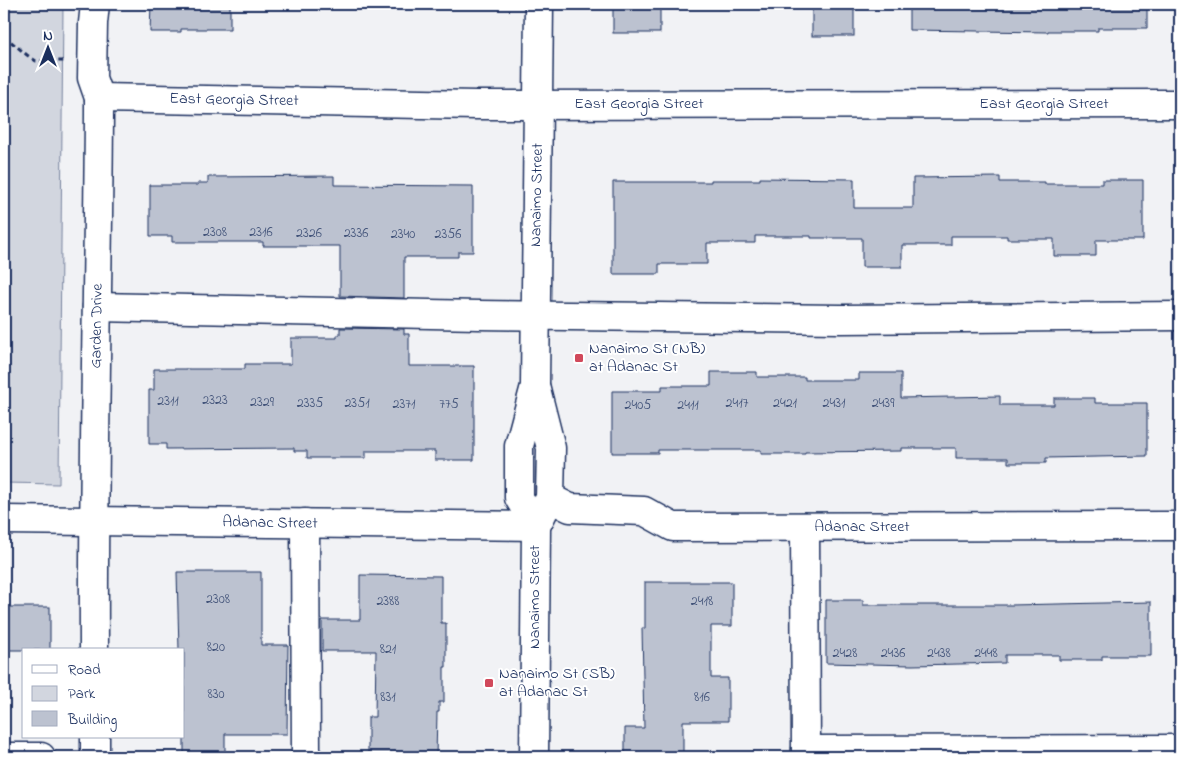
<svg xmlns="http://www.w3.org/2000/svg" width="1184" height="761" font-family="'Indie Flower',sans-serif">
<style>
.green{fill:#d2d6df;stroke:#76829e}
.building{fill:#bcc2d0;stroke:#1b2f5e}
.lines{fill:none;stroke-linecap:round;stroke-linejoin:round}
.minor-casing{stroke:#1b2f5e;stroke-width:31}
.major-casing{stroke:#1b2f5e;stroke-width:31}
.path{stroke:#1b2f5e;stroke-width:3;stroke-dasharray:5 4;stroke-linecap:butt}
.minor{stroke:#fff;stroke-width:28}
.major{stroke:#fff;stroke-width:28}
.poi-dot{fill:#d1495b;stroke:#fff;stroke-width:2}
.labels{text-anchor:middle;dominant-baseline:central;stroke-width:4;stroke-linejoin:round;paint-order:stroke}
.number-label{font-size:14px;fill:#43547a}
.street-label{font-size:16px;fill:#1b2f5e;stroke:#fff}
.poi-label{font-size:16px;fill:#1b2f5e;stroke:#fff;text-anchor:start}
</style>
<rect width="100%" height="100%" fill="#f1f2f5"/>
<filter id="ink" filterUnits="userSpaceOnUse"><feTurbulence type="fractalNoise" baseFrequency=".02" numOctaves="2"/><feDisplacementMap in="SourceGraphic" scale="10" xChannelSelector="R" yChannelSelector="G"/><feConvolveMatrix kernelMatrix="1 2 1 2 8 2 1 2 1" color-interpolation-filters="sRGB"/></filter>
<g filter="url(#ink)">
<path class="green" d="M4,4H63L59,484L4,483Z"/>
<g class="building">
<path d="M151,4H230V29H181V32H150Z"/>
<rect x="613" y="4" width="47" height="29"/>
<rect x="812" y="4" width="42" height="32"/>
<path d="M909,4H1147V28H1098V31H1048V32L909,30Z"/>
<path d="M334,176V185L473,186V252H458V257H404V298L340,296V246H263V242H172V236H150V185H198V183H208V177Z"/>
<path d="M1000,177V182H1045V184H1102V180H1143V240H1096V256H1054V239H1007V236H951V245H902V267H862V238H811V236H755V243H707V264H659V274H613V182H711V180H760V178L854,179V208H913V178Z"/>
<path d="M340,328L404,329V334H409V366H474V460H435V451H366V458H307V451H294V448L166,449V444H149V390H154V369H245V364H291V338H337V335H340Z"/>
<path d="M711,372H757V377H805V380H859V373H901V398L1000,396V405H1054V398H1095V403H1147V456L1046,458V463H1008V458H956V448H901V451L805,452V454H761V450H658V453H612V391H662V386H711Z"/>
<path d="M177,572H261V645H288L287,734H225V757H184V650H179Z"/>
<path d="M360,575L441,576V623H446V667H444V702H439V712H437L436,757H368V717H375L376,651H322V620H360Z"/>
<path d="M645,582H732V626H711V678H728V721H683V757H625V728H644L642,628H645Z"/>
<path d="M826,600H863V605H1011L1151,602V656H1102V660H1059V655H1005V663L912,665L826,663Z"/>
<rect x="8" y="607" width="42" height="43"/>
</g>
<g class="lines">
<g class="minor-casing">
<g id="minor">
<path d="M99,98L476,105L1180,104"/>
<path d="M97,307L479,315L841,319L1180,316"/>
<path d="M550,498L570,508L644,511L673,527L1180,526"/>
<path d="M4,520L536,526"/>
<path d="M305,523L306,757"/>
<path d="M805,527L806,757"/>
<path d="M94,650C93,470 98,291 99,111V98L92,78L93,23L95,4"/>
<path d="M95,737V757"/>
<path d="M806,750L1180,749"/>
<path d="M4,757H41"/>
</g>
</g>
<g class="major-casing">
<g id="major">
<path d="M536,526L519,498V446L535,386L539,4"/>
<path d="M534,757L536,526L550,498L551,448L536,389"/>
</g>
</g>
<path class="path" d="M4,36L27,55L36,61H64"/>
<use href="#minor" class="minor"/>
<use href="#major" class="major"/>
</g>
</g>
<g class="poi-dot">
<rect x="574" y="353" width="10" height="10" rx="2.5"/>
<rect x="484" y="678" width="10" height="10" rx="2.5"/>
</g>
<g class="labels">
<g class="number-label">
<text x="215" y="232">2308</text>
<text x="261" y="232">2316</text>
<text x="309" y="233">2326</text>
<text x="356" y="233">2336</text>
<text x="403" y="234">2340</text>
<text x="448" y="234">2356</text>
<text x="215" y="400">2323</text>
<text x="168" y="401">2311</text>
<text x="262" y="402">2329</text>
<text x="310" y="403">2335</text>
<text x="357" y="403">2351</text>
<text x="737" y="403">2417</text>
<text x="785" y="403">2421</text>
<text x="834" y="403">2431</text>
<text x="883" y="403">2439</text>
<text x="404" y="404">2371</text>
<text x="449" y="404">775</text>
<text x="638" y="405">2405</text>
<text x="688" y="405">2411</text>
<text x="218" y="599">2308</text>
<text x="388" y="601">2388</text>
<text x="702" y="601">2418</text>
<text x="216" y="647">820</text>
<text x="388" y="649">821</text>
<text x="845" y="653">2428</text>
<text x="893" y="653">2436</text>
<text x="939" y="653">2438</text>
<text x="986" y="653">2448</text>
<text x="216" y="694">830</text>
<text x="388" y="697">831</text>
<text x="702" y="697">816</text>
</g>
<g class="street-label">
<text transform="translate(234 100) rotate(1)">East Georgia Street</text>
<text x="639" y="104">East Georgia Street</text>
<text x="1044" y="104">East Georgia Street</text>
<text transform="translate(537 195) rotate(-89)">Nanaimo Street</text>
<text transform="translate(97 326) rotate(-89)">Garden Drive</text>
<text transform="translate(270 523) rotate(1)">Adanac Street</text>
<text x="862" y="527">Adanac Street</text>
<text transform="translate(535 597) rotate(-90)">Nanaimo Street</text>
</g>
<g class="poi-label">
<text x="589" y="349">Nanaimo St (NB)<tspan x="589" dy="18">at Adanac St</tspan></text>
<text x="499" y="674">Nanaimo St (SB)<tspan x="499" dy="18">at Adanac St</tspan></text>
</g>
</g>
<rect width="1184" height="761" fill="none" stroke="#fff" stroke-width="20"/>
<rect x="10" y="10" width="1164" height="741" fill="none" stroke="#1b2f5e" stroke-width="2" filter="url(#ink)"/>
<rect x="22" y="648" width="162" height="90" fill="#ffffff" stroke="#a4acbf"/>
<rect x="32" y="665" width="25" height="8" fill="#ffffff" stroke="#a4acbf"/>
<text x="68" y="674" font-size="15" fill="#1b2f5e">Road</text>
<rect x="32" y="686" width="25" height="15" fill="#d2d6df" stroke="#a4acbf"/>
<text x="68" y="698" font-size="15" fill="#1b2f5e">Park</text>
<rect x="32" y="711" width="25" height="15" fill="#bcc2d0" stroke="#a4acbf"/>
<text x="68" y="724" font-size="15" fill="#1b2f5e">Building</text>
<g transform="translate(48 48)" stroke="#ffffff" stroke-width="4" paint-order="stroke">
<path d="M0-4L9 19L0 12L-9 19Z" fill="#1b2f5e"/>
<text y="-8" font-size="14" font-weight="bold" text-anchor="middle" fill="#1b2f5e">N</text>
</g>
</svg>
